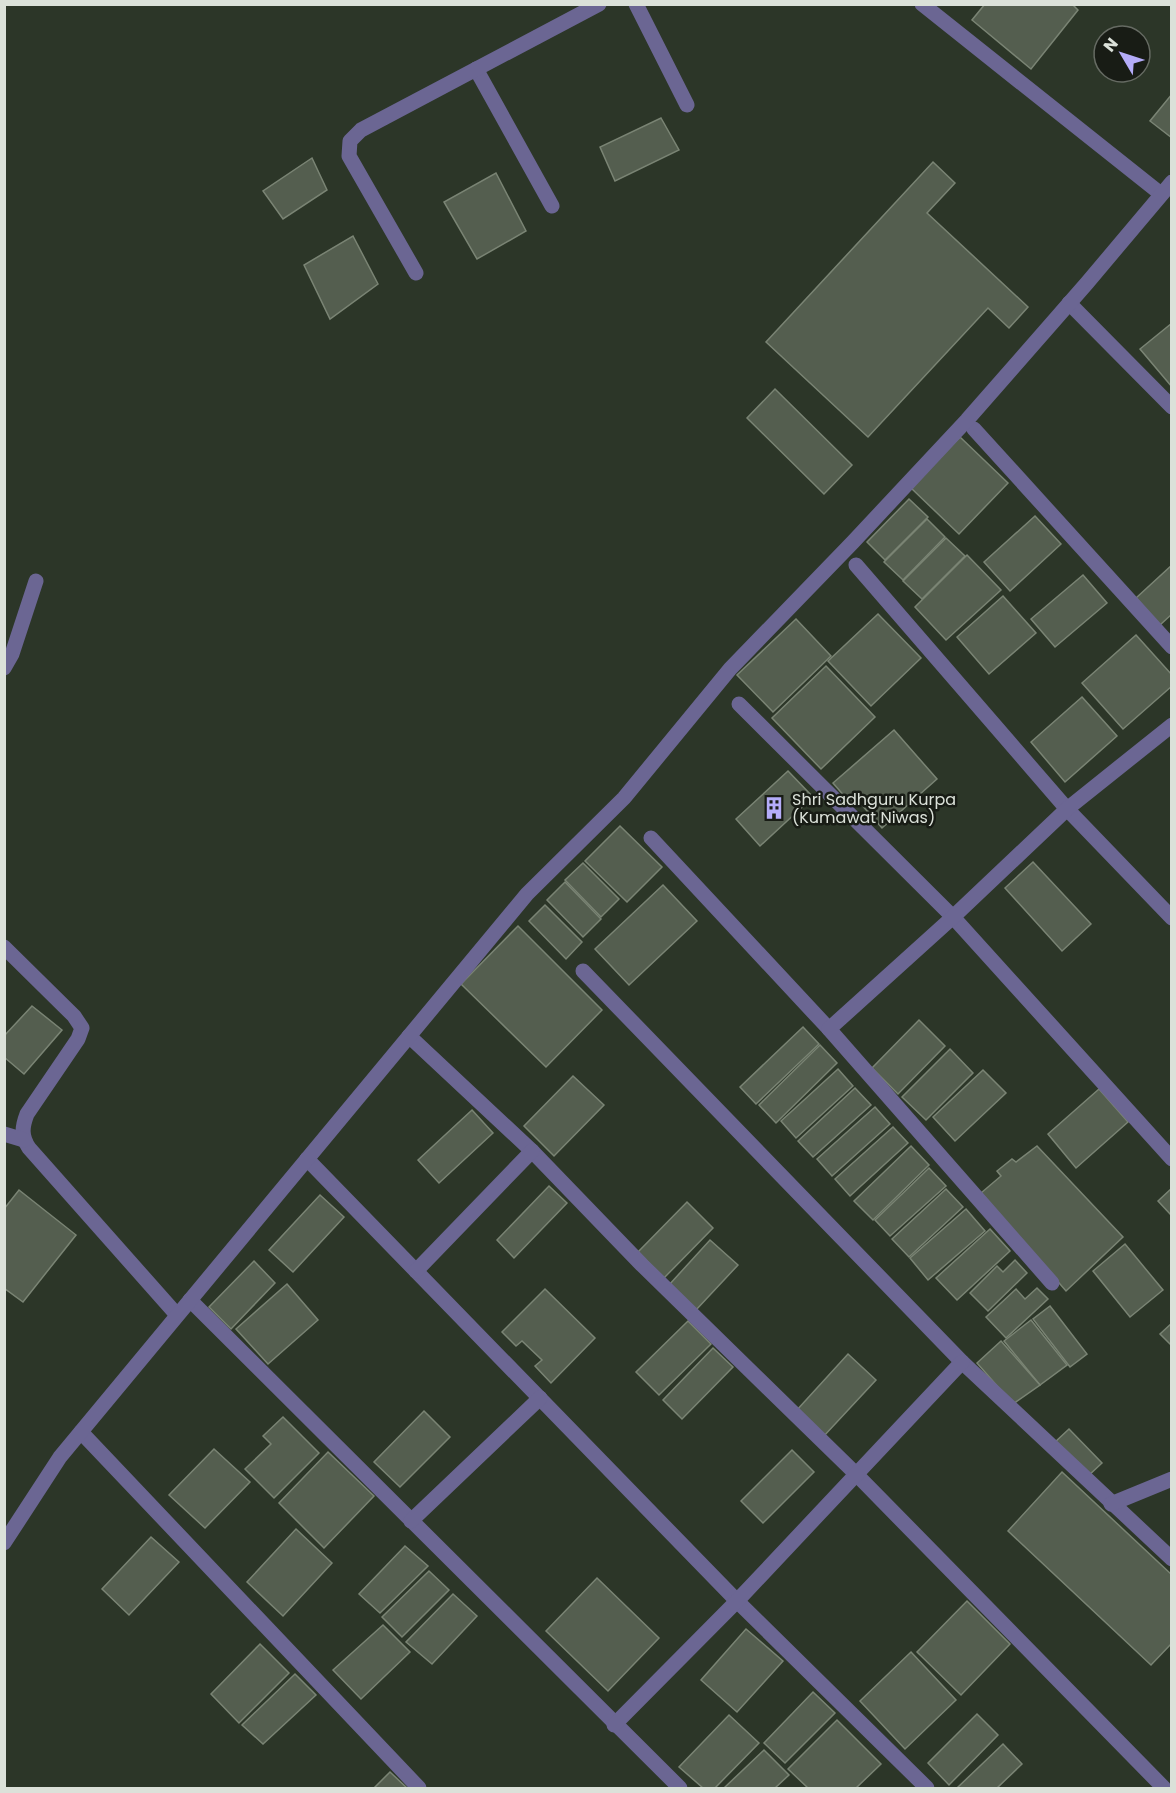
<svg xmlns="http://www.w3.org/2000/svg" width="1176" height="1793" font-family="Poppins,sans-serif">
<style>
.building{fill:#545e4f;stroke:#7a8474;stroke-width:1.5}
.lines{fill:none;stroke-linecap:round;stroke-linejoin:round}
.minor{stroke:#6b6693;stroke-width:15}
.labels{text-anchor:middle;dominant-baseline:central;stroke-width:5;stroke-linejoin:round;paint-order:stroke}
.poi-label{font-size:16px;fill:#dbe1d9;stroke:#181c15;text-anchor:start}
</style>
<rect width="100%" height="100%" fill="#2c3628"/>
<g class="building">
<path d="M985,4H1072L1078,10L1031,69L972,20Z"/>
<path d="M1172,94V138L1150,121Z"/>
<path d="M661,118L679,150L615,181L600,147Z"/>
<path d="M312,158L327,190L283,219L263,191Z"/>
<path d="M933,162L955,183L927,213L1028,307L1009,328L988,308L868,437L766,342Z"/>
<path d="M496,173L526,231L477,259L444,202Z"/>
<path d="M353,236L378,284L330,319L304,265Z"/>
<path d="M1172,323V387L1140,349Z"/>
<path d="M775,389L852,465L824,494L747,418Z"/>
<path d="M960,437L1008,483L959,534L911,488Z"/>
<path d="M909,499L928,517L885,560L867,542Z"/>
<path d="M1035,516L1061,544L1010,591L984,562Z"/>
<path d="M927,519L945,537L903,580L884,562Z"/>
<path d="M946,538L965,556L922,599L903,581Z"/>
<path d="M967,555L1001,590L946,640L915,607Z"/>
<path d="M1172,565V614L1160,625L1136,598Z"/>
<path d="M1083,575L1107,603L1055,647L1031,619Z"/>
<path d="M1003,596L1036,633L989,674L957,637Z"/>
<path d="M878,614L921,658L871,706L828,661Z"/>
<path d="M796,619L831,656L773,712L737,675Z"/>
<path d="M1136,635L1172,675V686L1123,729L1082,683Z"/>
<path d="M826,666L875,717L821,769L772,718Z"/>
<path d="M1082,697L1117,736L1065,782L1031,742Z"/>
<path d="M894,730L937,779L882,828L860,803L852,805L833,783Z"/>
<path d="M788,771L813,797L760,846L736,819Z"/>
<path d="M620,826L662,867L627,902L585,861Z"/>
<path d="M1033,862L1091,924L1062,951L1005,888Z"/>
<path d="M583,863L619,899L601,917L565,880Z"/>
<path d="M565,882L601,919L583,937L547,900Z"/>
<path d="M663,885L697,921L629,985L595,949Z"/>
<path d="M545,905L582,942L566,959L529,921Z"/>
<path d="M518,926L602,1010L546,1067L461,984Z"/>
<path d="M32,1006L62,1030L24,1074L4,1057V1036Z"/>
<path d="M919,1020L945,1046L898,1094L872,1068Z"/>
<path d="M803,1027L819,1044L756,1104L740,1087Z"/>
<path d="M820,1045L837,1063L776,1123L759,1105Z"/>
<path d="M950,1049L973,1073L926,1120L902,1097Z"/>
<path d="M838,1069L853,1086L796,1138L781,1121Z"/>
<path d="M983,1070L1006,1093L955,1141L933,1117Z"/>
<path d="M573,1076L604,1105L554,1156L524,1126Z"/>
<path d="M855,1088L871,1105L813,1157L798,1141Z"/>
<path d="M1099,1089L1128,1122L1076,1168L1048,1134Z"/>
<path d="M875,1107L890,1124L832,1176L817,1159Z"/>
<path d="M472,1110L493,1133L439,1183L418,1160Z"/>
<path d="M893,1127L908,1143L850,1196L835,1179Z"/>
<path d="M911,1146L929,1165L873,1220L854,1201Z"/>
<path d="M1037,1146L1123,1237L1066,1291L981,1193L1001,1176L997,1171L1012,1159L1016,1162Z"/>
<path d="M929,1168L946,1186L890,1236L875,1220Z"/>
<path d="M549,1186L567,1203L514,1258L497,1240Z"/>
<path d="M1172,1188V1216L1158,1201Z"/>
<path d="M946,1189L963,1207L909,1257L892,1239Z"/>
<path d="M19,1190L76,1235L23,1302L4,1288V1209Z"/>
<path d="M320,1195L344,1217L293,1272L269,1250Z"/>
<path d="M687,1202L713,1228L664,1278L638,1252Z"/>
<path d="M966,1209L985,1231L928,1280L910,1258Z"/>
<path d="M990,1229L1010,1251L957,1300L936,1278Z"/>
<path d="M710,1240L738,1265L696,1310L669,1285Z"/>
<path d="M1125,1244L1163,1290L1130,1317L1093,1271Z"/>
<path d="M1015,1260L1027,1273L988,1311L970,1293L997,1266L1003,1272Z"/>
<path d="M254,1261L275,1283L231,1329L209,1307Z"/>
<path d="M287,1284L318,1320L268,1364L236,1329Z"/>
<path d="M1037,1288L1048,1299L1006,1338L986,1317L1016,1289L1025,1299Z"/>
<path d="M545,1289L595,1338L551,1383L535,1366L542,1360L522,1341L516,1346L502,1332Z"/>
<path d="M1050,1306L1087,1354L1070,1367L1033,1319Z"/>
<path d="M1031,1320L1067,1365L1040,1385L1004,1341Z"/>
<path d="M688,1321L711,1344L659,1395L636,1372Z"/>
<path d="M1172,1323V1346L1160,1334Z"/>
<path d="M1001,1341L1040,1385L1013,1404L977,1363Z"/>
<path d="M713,1348L733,1367L682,1419L663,1400Z"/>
<path d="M848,1354L876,1380L823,1437L796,1411Z"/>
<path d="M424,1411L450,1437L400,1487L374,1462Z"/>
<path d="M283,1417L319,1453L274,1498L245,1469L271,1444L263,1436Z"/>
<path d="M1069,1429L1102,1463L1087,1477L1054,1443Z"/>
<path d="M214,1449L250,1482L205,1528L169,1495Z"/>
<path d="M792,1450L814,1472L763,1523L741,1501Z"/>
<path d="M328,1452L374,1496L324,1548L279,1503Z"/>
<path d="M1062,1472L1172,1575V1643L1151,1665L1008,1531Z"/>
<path d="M296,1529L332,1563L283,1616L247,1582Z"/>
<path d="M151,1537L179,1562L129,1615L102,1589Z"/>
<path d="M405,1546L428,1566L380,1613L359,1594Z"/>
<path d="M429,1571L449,1590L402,1637L382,1617Z"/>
<path d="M597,1578L659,1638L608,1691L546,1631Z"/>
<path d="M453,1594L477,1616L432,1664L406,1642Z"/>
<path d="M967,1601L1010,1644L961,1695L917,1652Z"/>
<path d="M383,1625L410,1652L361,1699L333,1670Z"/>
<path d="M746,1629L783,1661L737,1712L701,1680Z"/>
<path d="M260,1644L289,1673L239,1723L211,1694Z"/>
<path d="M911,1652L956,1700L905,1749L860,1701Z"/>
<path d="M295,1674L316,1695L263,1744L242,1725Z"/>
<path d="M813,1692L835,1713L785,1763L764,1743Z"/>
<path d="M977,1714L998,1735L949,1785L928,1763Z"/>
<path d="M729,1715L759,1743L715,1788H703L679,1767Z"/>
<path d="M837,1720L881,1764L856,1788H808L788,1769Z"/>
<path d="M1003,1744L1022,1764L997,1788H957Z"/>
<path d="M764,1750L789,1775L775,1788H724Z"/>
<path d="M390,1772L407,1788H374Z"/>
</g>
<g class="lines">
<g class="minor">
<path d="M636,4L687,105"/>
<path d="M922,4L1161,194"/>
<path d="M476,69L552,206"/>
<path d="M416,273L349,156L350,141L361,130L599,4"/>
<path d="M1069,303L1172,407"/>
<path d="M974,429L1172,647"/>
<path d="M856,565L1067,809L1172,918"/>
<path d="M4,668L12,654L36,581"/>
<path d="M739,704L953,917L1172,1159"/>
<path d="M651,838L829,1029"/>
<path d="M4,947L74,1016L82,1028L78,1039L27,1114C22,1127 21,1136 29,1148L177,1315"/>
<path d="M583,971L962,1362L1172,1559"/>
<path d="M409,1036L532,1151L642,1265L856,1474L1164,1788"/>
<path d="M4,1134L24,1140"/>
<path d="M307,1159L737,1601L927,1788"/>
<path d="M416,1271L532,1151"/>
<path d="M1052,1283L829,1029L953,917L1067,809L1172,725"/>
<path d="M190,1300L680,1788"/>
<path d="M81,1432L419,1788"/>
<path d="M1111,1504L1172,1479"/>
<path d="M411,1521L540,1398"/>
<path d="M4,1543L60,1457L527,894L624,798L730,669L853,542L967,420L1087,283L1172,182"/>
<path d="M614,1725L737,1601L962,1362"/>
</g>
</g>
<defs>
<g id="building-bare" transform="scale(1.8)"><path d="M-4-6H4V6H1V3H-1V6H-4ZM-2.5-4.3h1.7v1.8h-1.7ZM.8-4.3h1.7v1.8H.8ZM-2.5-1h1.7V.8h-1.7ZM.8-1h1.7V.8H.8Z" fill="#b4acf9" stroke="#181c15" stroke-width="2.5" paint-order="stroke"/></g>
</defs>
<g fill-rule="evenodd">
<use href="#building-bare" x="774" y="808"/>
</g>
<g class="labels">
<g class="poi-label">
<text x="792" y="799">Shri Sadhguru Kurpa<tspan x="792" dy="18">(Kumawat Niwas)</tspan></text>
</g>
</g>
<rect width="1176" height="1793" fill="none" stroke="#dbe1d9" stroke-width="12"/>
<g transform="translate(1122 54) rotate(309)"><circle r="28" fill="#181c15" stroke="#666b63" stroke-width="1.5"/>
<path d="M0-4.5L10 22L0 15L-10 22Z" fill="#b4acf9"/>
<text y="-9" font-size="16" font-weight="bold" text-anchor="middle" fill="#dbe1d9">N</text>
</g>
</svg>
